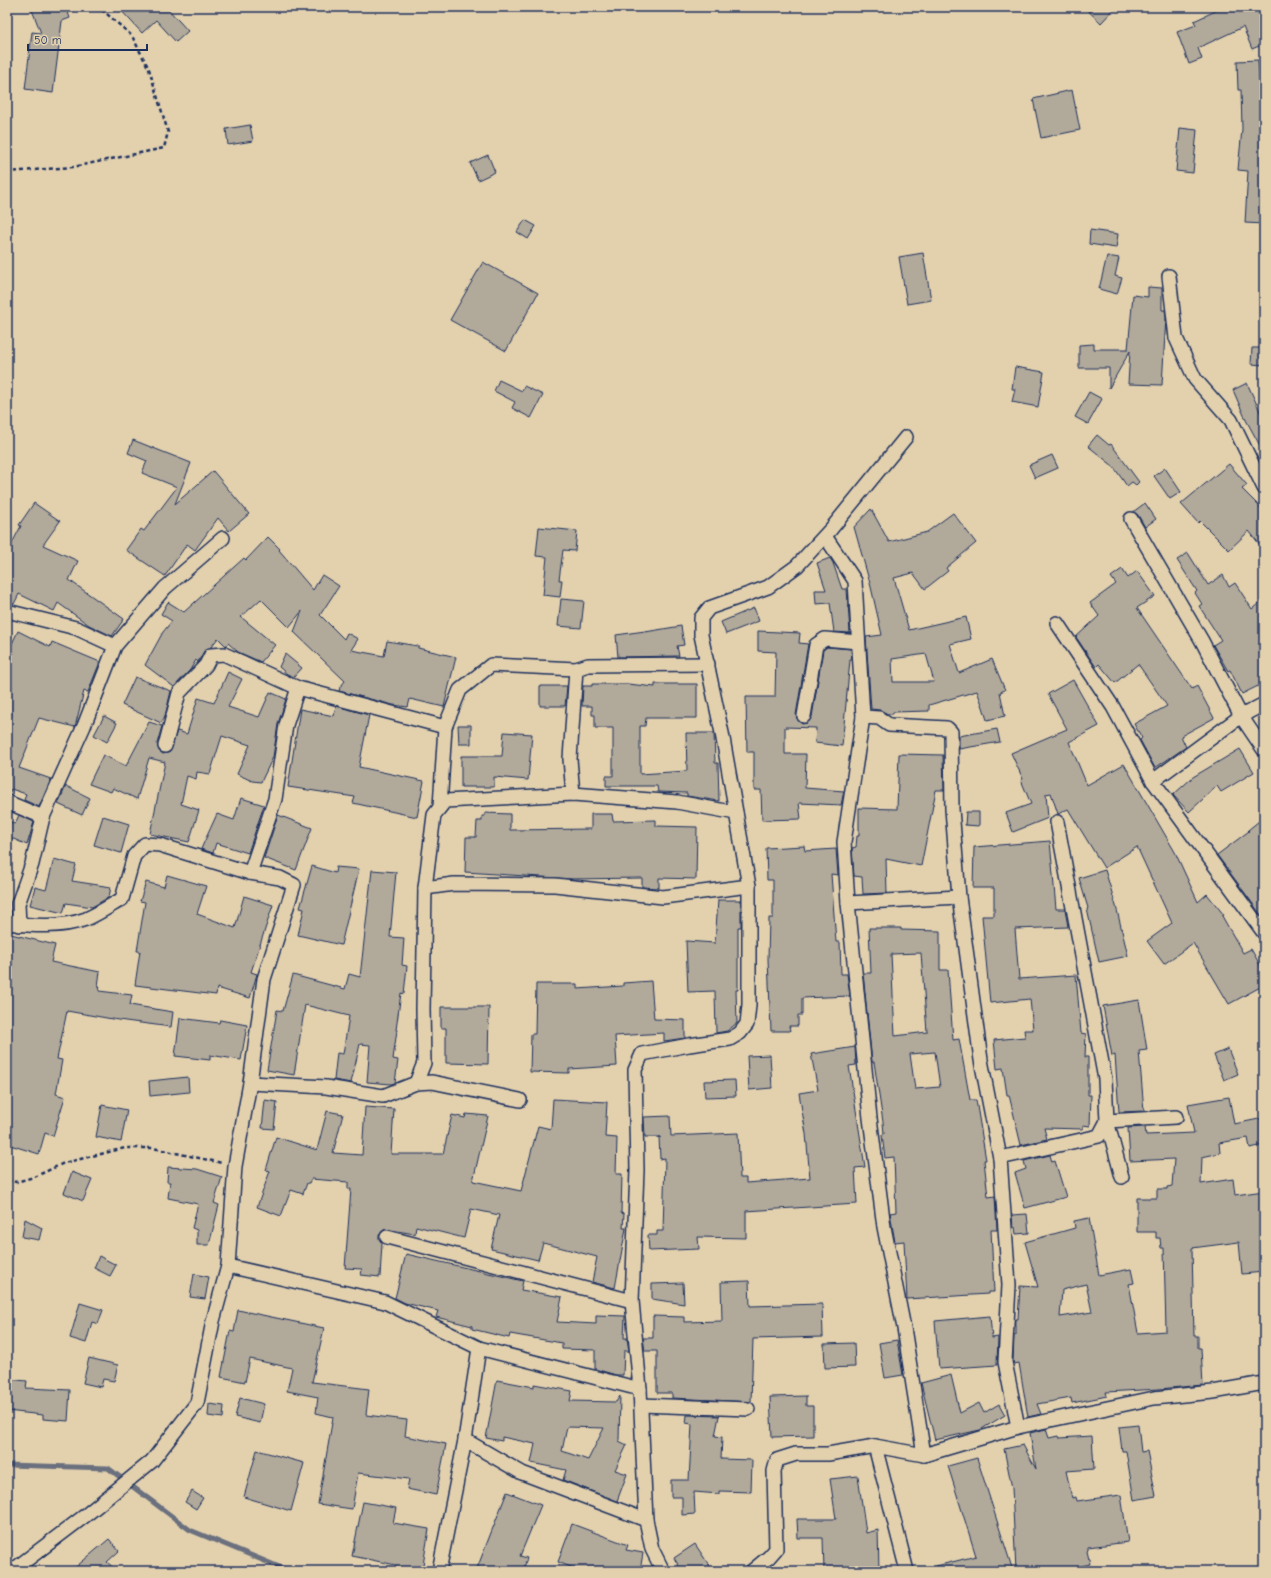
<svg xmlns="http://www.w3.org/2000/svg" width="1271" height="1578" font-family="'Comic Neue',sans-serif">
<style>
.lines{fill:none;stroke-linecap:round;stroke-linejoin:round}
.stream{stroke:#6a6f7e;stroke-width:5}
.building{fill:#b1a99a;stroke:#1b2f5e;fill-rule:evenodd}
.minor-casing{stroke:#1b2f5e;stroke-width:16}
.path{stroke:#1b2f5e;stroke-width:2.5;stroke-dasharray:4 3;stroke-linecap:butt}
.minor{stroke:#e3d1ae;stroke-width:13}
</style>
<rect width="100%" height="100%" fill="#e3d1ae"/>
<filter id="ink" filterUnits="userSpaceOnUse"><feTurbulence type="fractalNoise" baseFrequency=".025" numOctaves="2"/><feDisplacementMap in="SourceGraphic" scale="8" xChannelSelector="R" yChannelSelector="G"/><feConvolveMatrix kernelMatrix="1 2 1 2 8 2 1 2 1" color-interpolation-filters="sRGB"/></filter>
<g filter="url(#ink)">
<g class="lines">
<path class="stream" d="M7,1465L108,1468L190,1530L289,1571"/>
</g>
<g class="building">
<path d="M41,7H66L70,18L62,21L53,93L25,89L32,32L41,33L32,10Z"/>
<path d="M118,7H170L168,9L188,31L176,42L156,20L142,33Z"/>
<path d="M1084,7H1116L1101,23Z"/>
<path d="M1224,7H1257L1264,23V44L1252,49L1243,27L1198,48L1202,59L1189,64L1177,32L1196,25L1194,21Z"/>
<path d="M1258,60L1260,93H1263L1264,224L1245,223L1248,171L1238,170L1242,129L1241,90H1238L1237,61Z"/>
<path d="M1072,90L1080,130L1041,138L1033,99Z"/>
<path d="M250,125L253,141L228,145L226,129Z"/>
<path d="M1180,128L1197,130L1193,173L1176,171Z"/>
<path d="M488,155L495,172L478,180L470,163Z"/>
<path d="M525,220L536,226L528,239L517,232Z"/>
<path d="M1090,230L1118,234L1116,248L1089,244Z"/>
<path d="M923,253L931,300L907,304L899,257Z"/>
<path d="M1107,256L1119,258L1115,276L1122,278L1117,294L1099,289Z"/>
<path d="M483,262L538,293L506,351L450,320Z"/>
<path d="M1148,287L1162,288V310H1165L1166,317L1162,385L1128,384L1130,351L1109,388V368H1079V345L1094,344V349H1128L1133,295L1148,297Z"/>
<path d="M1252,348H1264V365L1251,364Z"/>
<path d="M1015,367L1044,372L1038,407L1012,402L1015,389H1012Z"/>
<path d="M499,380L522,391L524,386L543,395L531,418L512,408L515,402L494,391Z"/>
<path d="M1247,383L1264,420V453L1246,420L1233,390Z"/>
<path d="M1089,392L1102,399L1088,424L1075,417Z"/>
<path d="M1097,435L1109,445L1111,444L1139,482L1136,485L1132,482L1127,486L1113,466L1088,446Z"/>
<path d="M133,440L191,463L175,504L213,471L249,514L229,531L218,518L195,550L187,544L165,576L126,550L141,529L144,531L177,487L142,473L147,461L128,453Z"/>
<path d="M1052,455L1058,468L1035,478L1029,465Z"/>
<path d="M1229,464L1247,485L1242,489L1264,511V550L1249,531L1229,550L1200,521L1198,523L1181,504Z"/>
<path d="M1165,468L1181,492L1170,499L1154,476Z"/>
<path d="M34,503L60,521L43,545L78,561L69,580L124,619L112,636L89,625L58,603L54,611L19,594L14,604L7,603V553L21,526L19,525Z"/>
<path d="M1145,503L1156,519L1145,527L1138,515L1133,512Z"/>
<path d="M871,509L889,542L927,532L953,513L976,543L946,568L948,571L925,589L913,573L894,578L909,630L966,617L971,639L950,644L959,673L992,659L1005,690L1000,692L1005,716L987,720L983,707L977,691L929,705V711L893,712V714H888L880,710L871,709L866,637L882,635L871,587L854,527ZM926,654L934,682H893L892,659Z"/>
<path d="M539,527L577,531L575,551L563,550L559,580H562L560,597L543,595L547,557L536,556Z"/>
<path d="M268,537L280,549L279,550L313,590L322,575L339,586L320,615L344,639L347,633L358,639L351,650L384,656L387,641L418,646V648L456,657L444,707L410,699L408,707L393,705L339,691L340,687L345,681L294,632L302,611L289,627L261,599L241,617L275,645L261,662L238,652L228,643L226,646L218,638L211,647L204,651L198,662L196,660L190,670L174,687L145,665L163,632L172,621L161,614L168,602L184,612L244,558L246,560Z"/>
<path d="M1188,553L1208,585L1223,575L1229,587L1235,583L1252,609L1264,599V683L1242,694L1230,670L1228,671L1213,645L1221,640L1199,606L1202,604L1195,593L1197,591L1177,560Z"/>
<path d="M830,558L833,563L842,589H847L850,633L834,632L830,603L816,604L815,590H826L817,563Z"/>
<path d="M1122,569L1128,578L1137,571L1155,596L1137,608L1192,689L1197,686L1214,718L1181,736L1186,747L1155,768L1140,740L1142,738L1134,724L1167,706L1138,664L1115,683L1099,664L1096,667L1076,637L1099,616L1090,603L1116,584L1111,577Z"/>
<path d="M561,599L584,601L581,628L558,626Z"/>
<path d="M754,608L759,621L726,634L721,622Z"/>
<path d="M681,626L684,645L677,646L679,656L618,657L616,635L645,631V632Z"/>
<path d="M18,631L50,647L52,642L100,662L88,692L84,691L75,727L39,718L19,768L51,779L39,807L24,800L26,794L11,789L9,794H7V726L12,714L7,712V654Z"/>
<path d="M758,631L800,633L799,643L808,644L796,715L797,719L802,724L807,723L812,717L823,650L827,647L851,649L852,660H850L842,746L815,743L816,728L785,727V754H806L805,788L844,791L841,805L799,803L801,819L762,820L761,790H754V752H747L746,697H775L776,652L758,651Z"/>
<path d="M285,654L302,668L294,677L287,674L279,667Z"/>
<path d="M228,672L242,679L228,707L259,717L270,692L286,699L278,724L273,757L261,782L252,781L237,774L250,745L222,736L210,774L197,772L196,779L187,776L181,804L199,810L189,842L150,834L165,762L149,758L137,799L113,788L111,792L89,784L103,755L126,766L149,722L162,726L157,744L159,751L163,754L170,752L177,731L187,734L198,698L214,703Z"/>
<path d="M135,677L171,691L165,716L161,723L122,705Z"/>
<path d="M1073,680L1099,726L1069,742L1087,785L1124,764L1175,852L1198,902L1207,894L1224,915L1222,916L1243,953L1251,949L1264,972V985L1229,1004L1193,943L1164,964L1147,941L1172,923L1137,847L1104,868L1068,809L1058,814L1051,793L1046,794L1048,818L1013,832L1006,813L1031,804L1021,780L1023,779L1011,753L1067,729L1048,694Z"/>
<path d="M592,684H628L655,687V684H697V718H646L645,726H640V774L687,771L686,733H714L715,763H718L719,801L687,796V793L658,792L657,786H606V776H613V728H595V715H592V706H582L583,686H592Z"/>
<path d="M540,686H567L565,706H540Z"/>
<path d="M336,706L369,715L359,767L424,781L417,817L353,803L355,797L288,787L300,709L334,716Z"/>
<path d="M104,716L117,723L107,742L94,735Z"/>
<path d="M458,725H471V744H459Z"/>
<path d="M997,729L1000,742L959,749V736Z"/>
<path d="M504,732L532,734L528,780L494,777V787H461V756H502Z"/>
<path d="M1240,749L1254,772L1221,792L1217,786L1189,812L1173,795L1193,777Z"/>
<path d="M899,754L943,755L944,790H936L921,866L886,859L887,893L863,894L862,877L854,876L852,848L856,847L857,836H859V808L897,809Z"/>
<path d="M66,786L90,798L82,815L58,804Z"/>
<path d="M241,798L264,805L248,853L216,843L213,853L201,849L217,814L234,820Z"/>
<path d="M966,812H979V826L965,825Z"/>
<path d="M485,813L510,814V830L591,829V814H612L613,821L656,820V826L697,827L696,879L659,878V888L642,887V878L571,879L465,872L466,837H476L477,821H482V816H485Z"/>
<path d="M19,815L34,822L27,845L7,836V830L11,822L15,824Z"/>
<path d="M278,815L312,828L296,870L264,858Z"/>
<path d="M103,816L129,824L121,853L94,845Z"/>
<path d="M1264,817V919L1217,855L1249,831L1248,830Z"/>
<path d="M1050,841L1056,909H1065L1068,927L1015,929L1019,979L1076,975L1081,1033L1086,1034L1085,1057H1088V1095H1091L1090,1126L1083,1125V1129L1044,1128L1047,1139L1021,1145L1009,1095H1007L1003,1068L997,1069L994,1040L1025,1037L1024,1030H1033L1030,999L990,1003L982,916H994V888H973L974,847Z"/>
<path d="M804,846L805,851L836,849L838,875L831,874L836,942H840L841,974H847L850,996L802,998V1015H798V1026H789L790,1031H771L768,959L769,918H773V880H767L766,848Z"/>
<path d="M54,859L76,865L72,881L111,887L109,897L92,907L66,903L63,913L30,905L35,887L46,890Z"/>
<path d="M312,866L335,873L336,867L359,869L341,945L298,935L304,909L300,908Z"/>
<path d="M372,870L396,872L390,937L404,938L402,965L407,966L404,994L401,993L396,1030H397L393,1059L398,1060L395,1083L391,1084L367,1082L370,1045L360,1044L351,1083L334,1080L337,1053L343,1054L349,1016L305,1005L294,1075L267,1070L277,1010L283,1011L293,975L345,989L349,974L360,977Z"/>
<path d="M1105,870L1116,906L1128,956L1099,962L1087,909L1088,908L1079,878Z"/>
<path d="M167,875L206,886L197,914L235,928L244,896L273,905L251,972L257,974L250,998L217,988L216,995L135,985L140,951H137L145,902L140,901L146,882L164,887Z"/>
<path d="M718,900H741V927H738V990H736L737,1023L727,1031L716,1033L715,991L688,992L686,941L715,943Z"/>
<path d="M869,928H901V930L940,931V970H948L953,1040L959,1039L970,1100H976L986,1160H984L988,1197L995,1196L997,1230H991L994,1292H988V1294L907,1299L904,1241L895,1242L890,1213L896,1212L894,1157L885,1158L882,1135L884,1134L883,1122L874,1062H872L863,973H871ZM921,953L927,1032L895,1036L891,954ZM935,1052L940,1087L915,1089L910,1054Z"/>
<path d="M7,933L55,945L51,962L100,972L98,986H100L99,991L132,995L130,1005L173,1012L171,1027L118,1020L67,1011L57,1059L62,1060L56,1094L65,1097L53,1136L45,1133L39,1154L7,1144Z"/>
<path d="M651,981L654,1019L685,1020V1038L664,1041V1033L615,1036L617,1066L569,1069V1073L530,1072L531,1034H535L536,984H577V989L623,986V983Z"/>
<path d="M1139,1000L1147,1050L1139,1051L1144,1111L1119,1112L1115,1055L1112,1056L1103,1006Z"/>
<path d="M441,1007H489L488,1064L446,1063V1028H441Z"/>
<path d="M180,1018L219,1023L220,1020L247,1025L241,1060L210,1055V1060L175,1056Z"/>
<path d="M855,1047L856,1065L849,1066L865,1167L855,1168L857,1204L746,1211V1238L698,1237L699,1249L649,1251L648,1235H657V1231H663L665,1158L660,1159L659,1137H661H645L644,1117L670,1116L671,1136L738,1133L740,1178H746V1183L810,1178L806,1134L799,1093L818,1090L811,1054Z"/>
<path d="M1228,1049L1238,1074L1224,1080L1214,1055Z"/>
<path d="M770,1055L772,1088L749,1090L747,1056Z"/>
<path d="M188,1077L189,1092L150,1096L149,1081Z"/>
<path d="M735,1080L736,1096L705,1097L704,1081Z"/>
<path d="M1229,1097L1234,1124L1264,1118V1145L1250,1148L1248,1138L1219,1143L1220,1153L1202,1157L1201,1184L1233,1179L1235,1195L1264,1191V1272L1242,1274L1239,1242L1192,1248L1194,1336H1198V1348H1201L1203,1385L1159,1389L1106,1392L1107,1396L1072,1403L1071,1398L1037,1404L1041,1414L1028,1417L1019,1363L1014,1364L1013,1361L1014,1335H1016V1319H1018L1020,1286L1038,1287L1025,1242L1075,1228L1074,1221L1089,1218L1099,1275L1131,1269L1134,1283L1129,1284L1138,1333L1166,1331L1164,1248H1161L1160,1238H1156V1232H1137V1198H1157V1189H1167V1187L1172,1186L1174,1159L1130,1161L1128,1128L1145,1127L1146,1135L1194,1133L1188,1104ZM1086,1284L1092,1312L1060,1317L1062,1290Z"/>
<path d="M553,1099L607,1102L605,1137L617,1138L616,1174H622L621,1213L624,1214L623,1228H626L615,1288L592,1282L597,1257L543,1243L538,1260L491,1249L499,1215L471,1209L464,1238L416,1226L415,1234L385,1229L379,1235V1239L382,1243L380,1277L361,1275L362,1269L345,1268L351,1189H348V1182L311,1179L309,1183H307L303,1194L291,1190L281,1216L257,1207L270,1171L266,1170L276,1137L317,1150L327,1111L343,1114L333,1153L362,1155L365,1107L394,1109L391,1154H443L452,1115L465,1118L466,1114L488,1116L473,1181L521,1191L538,1126L551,1129Z"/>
<path d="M265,1100L277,1102L274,1129L262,1128Z"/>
<path d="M102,1105L127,1110L121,1142L96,1137Z"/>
<path d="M1050,1155L1052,1162L1055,1161L1066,1197L1025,1208L1015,1173L1026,1169L1024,1161Z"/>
<path d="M168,1167L197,1169L222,1177L214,1203L219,1205L209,1245H197V1230L192,1228L198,1204L168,1198L170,1182H167Z"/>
<path d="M72,1172L92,1180L83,1201L64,1193Z"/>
<path d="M1027,1214L1029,1233L1016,1234L1015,1227L1013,1228L1012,1215Z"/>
<path d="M25,1219L42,1228L39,1240L22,1237Z"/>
<path d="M406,1254L523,1281L521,1290L562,1297L557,1322L596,1324V1315L625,1316L624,1338H627L629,1351H624L623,1375H616L595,1369V1350L562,1349V1343L510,1334L509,1338L472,1329V1326L436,1317L438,1311L405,1303L395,1298Z"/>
<path d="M99,1256L116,1265L110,1276L94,1268Z"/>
<path d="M194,1274L209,1277L205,1299L190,1297Z"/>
<path d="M749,1281L750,1306L822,1304L823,1337L753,1339L751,1402L672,1398V1393H657V1351H645L643,1338H653V1316L684,1317V1322L722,1321L721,1282Z"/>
<path d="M683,1283L684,1304L652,1299V1284Z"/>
<path d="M80,1303L103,1310L98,1324L92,1322L86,1343L70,1338Z"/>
<path d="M238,1310L324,1328L312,1382L369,1389L366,1415L407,1420L405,1436L446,1444L436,1495L407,1489L409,1479L358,1473L352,1509L318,1504L333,1417L316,1413L318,1397L287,1391L292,1368L250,1359L245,1382L221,1377L230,1331L234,1332Z"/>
<path d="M990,1316L992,1338L998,1337L997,1365L939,1369L935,1321Z"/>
<path d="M897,1340L903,1375L885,1378L879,1343Z"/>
<path d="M854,1343L855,1367L825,1368L824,1344Z"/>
<path d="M89,1358L118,1365L114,1381L103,1379L101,1387L83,1383Z"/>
<path d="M951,1375L960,1413L979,1403L984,1413L999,1404L1005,1415L980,1430L935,1440L921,1383Z"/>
<path d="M7,1379L27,1381L26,1388L70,1390L68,1421L43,1419V1415L7,1411Z"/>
<path d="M497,1380L534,1387V1384L572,1391L570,1401L616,1402L620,1396L619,1441L627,1445L615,1470L627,1474L617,1501L563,1480L566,1470L531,1463L535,1444L502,1437V1441L486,1438ZM567,1427L604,1428L588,1460L562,1451Z"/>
<path d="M806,1396V1406H813V1436L772,1437L770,1397Z"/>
<path d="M240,1398L264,1404L260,1423L235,1417Z"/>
<path d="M209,1404L224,1406L223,1418L208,1416Z"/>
<path d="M687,1415L719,1416L715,1436L722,1437L721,1459L752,1460L751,1492L719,1491V1494L694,1492L695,1514L682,1515V1497H671V1480H689L692,1424L686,1423Z"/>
<path d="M1138,1425L1141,1452L1147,1451L1156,1496L1134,1500L1126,1451H1122L1119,1427Z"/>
<path d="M1046,1429L1049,1438L1058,1436L1059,1438L1092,1436L1094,1469L1066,1471L1072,1498L1076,1497L1077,1501L1121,1495L1128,1542L1088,1547V1550L1087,1551L1090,1564L1061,1571H1016L1012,1488L1004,1449L1023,1445L1036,1469L1030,1433Z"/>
<path d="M257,1450L304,1463L291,1511L244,1497Z"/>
<path d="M977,1458L1013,1571H937L936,1566L976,1556L948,1466Z"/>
<path d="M858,1476L866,1533L878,1530L879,1571H824L823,1538H798L797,1519H836L830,1479Z"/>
<path d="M192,1491L203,1498L196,1509L185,1502Z"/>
<path d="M507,1492L541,1505L520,1556L527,1558L523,1571H476Z"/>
<path d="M363,1502L396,1508L393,1523L429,1529L422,1571H395L396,1565L352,1556Z"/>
<path d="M572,1524L628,1545L626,1550L643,1553L640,1571H581L558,1562Z"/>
<path d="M109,1539L119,1551L107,1562L117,1571H71Z"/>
<path d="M695,1544L713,1571H682L674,1558Z"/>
</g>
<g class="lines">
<g class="minor-casing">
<g id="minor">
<path d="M1169,276L1176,338L1195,379L1231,420L1264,488"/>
<path d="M1131,519L1202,641L1241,716L1264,750"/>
<path d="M825,536L855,581L863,717L844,842L848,903L870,1118L884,1227L904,1328L924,1455"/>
<path d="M7,611L76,628L115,646"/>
<path d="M1057,623L1113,707L1153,781L1264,933"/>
<path d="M804,716L816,645L825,639L858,642"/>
<path d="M863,717L879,718L889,725L947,728L951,732L952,809L959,897L981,1060L1000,1158L1009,1285L1005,1362L1018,1427"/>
<path d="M165,746L179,693L206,665L211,655L224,654L298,688L445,727"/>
<path d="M1153,781L1241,716L1264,704"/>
<path d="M573,794L570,759L576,669"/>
<path d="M7,802L43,817"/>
<path d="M440,807L445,727L460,690L491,665L576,669L588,665L708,664"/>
<path d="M1057,822L1105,1079L1107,1121L1122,1177"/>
<path d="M250,873L275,799L286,725L298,688"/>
<path d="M425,888L454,884L555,885L663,897L749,886"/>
<path d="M848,903L959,897"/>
<path d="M7,923C33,926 62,928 86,919C98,914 110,906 122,899L134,856L145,844L160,845L250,873L280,878L294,885L264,979L250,1083L235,1166L228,1266L213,1321L197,1403L152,1461L86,1515L12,1571"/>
<path d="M19,925L18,904L32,864L43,817L84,726L115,646L165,588L223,538"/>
<path d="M250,1083L326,1087L383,1096L416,1083L424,1063L423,1009L425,888L434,815L445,801L573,794L677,802L736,813"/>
<path d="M416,1083L432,1082L520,1100"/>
<path d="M1107,1121L1176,1117"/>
<path d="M1000,1158L1099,1136L1107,1121"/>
<path d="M387,1237L632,1301"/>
<path d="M228,1266L385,1302L479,1348L640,1389"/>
<path d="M641,1405L748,1409"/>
<path d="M465,1440L522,1473L646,1520"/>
<path d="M875,1446L907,1571"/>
<path d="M439,1571L465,1440L479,1348"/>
<path d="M663,1571L652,1549L646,1520L640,1389L632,1301L637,1170L635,1070L642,1054L689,1045L730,1039L740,1033L747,1024L749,1005V886L722,733L701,635V618L709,608L768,587L797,566L831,529L906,437"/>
<path d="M752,1571L769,1557L776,1549L774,1471L777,1460L796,1454H828L875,1446L924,1455L1018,1427L1154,1398L1213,1392L1264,1383"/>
</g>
</g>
<g class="path">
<path d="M7,172L73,167L164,148L168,132L149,69L132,36L99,7"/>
<path d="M7,1180L16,1182L34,1177L64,1163L125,1148H153L222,1163"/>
</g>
<use href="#minor" class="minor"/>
</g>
</g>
<rect width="1271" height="1578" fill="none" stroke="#e3d1ae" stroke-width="24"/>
<rect x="12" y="12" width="1247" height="1554" fill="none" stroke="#1b2f5e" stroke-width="1.5" filter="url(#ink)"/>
<path d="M28 44v6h119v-6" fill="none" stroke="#1b2f5e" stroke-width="2"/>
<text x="34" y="44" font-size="12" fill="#1b2f5e" stroke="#e3d1ae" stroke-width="3" paint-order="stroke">50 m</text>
</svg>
